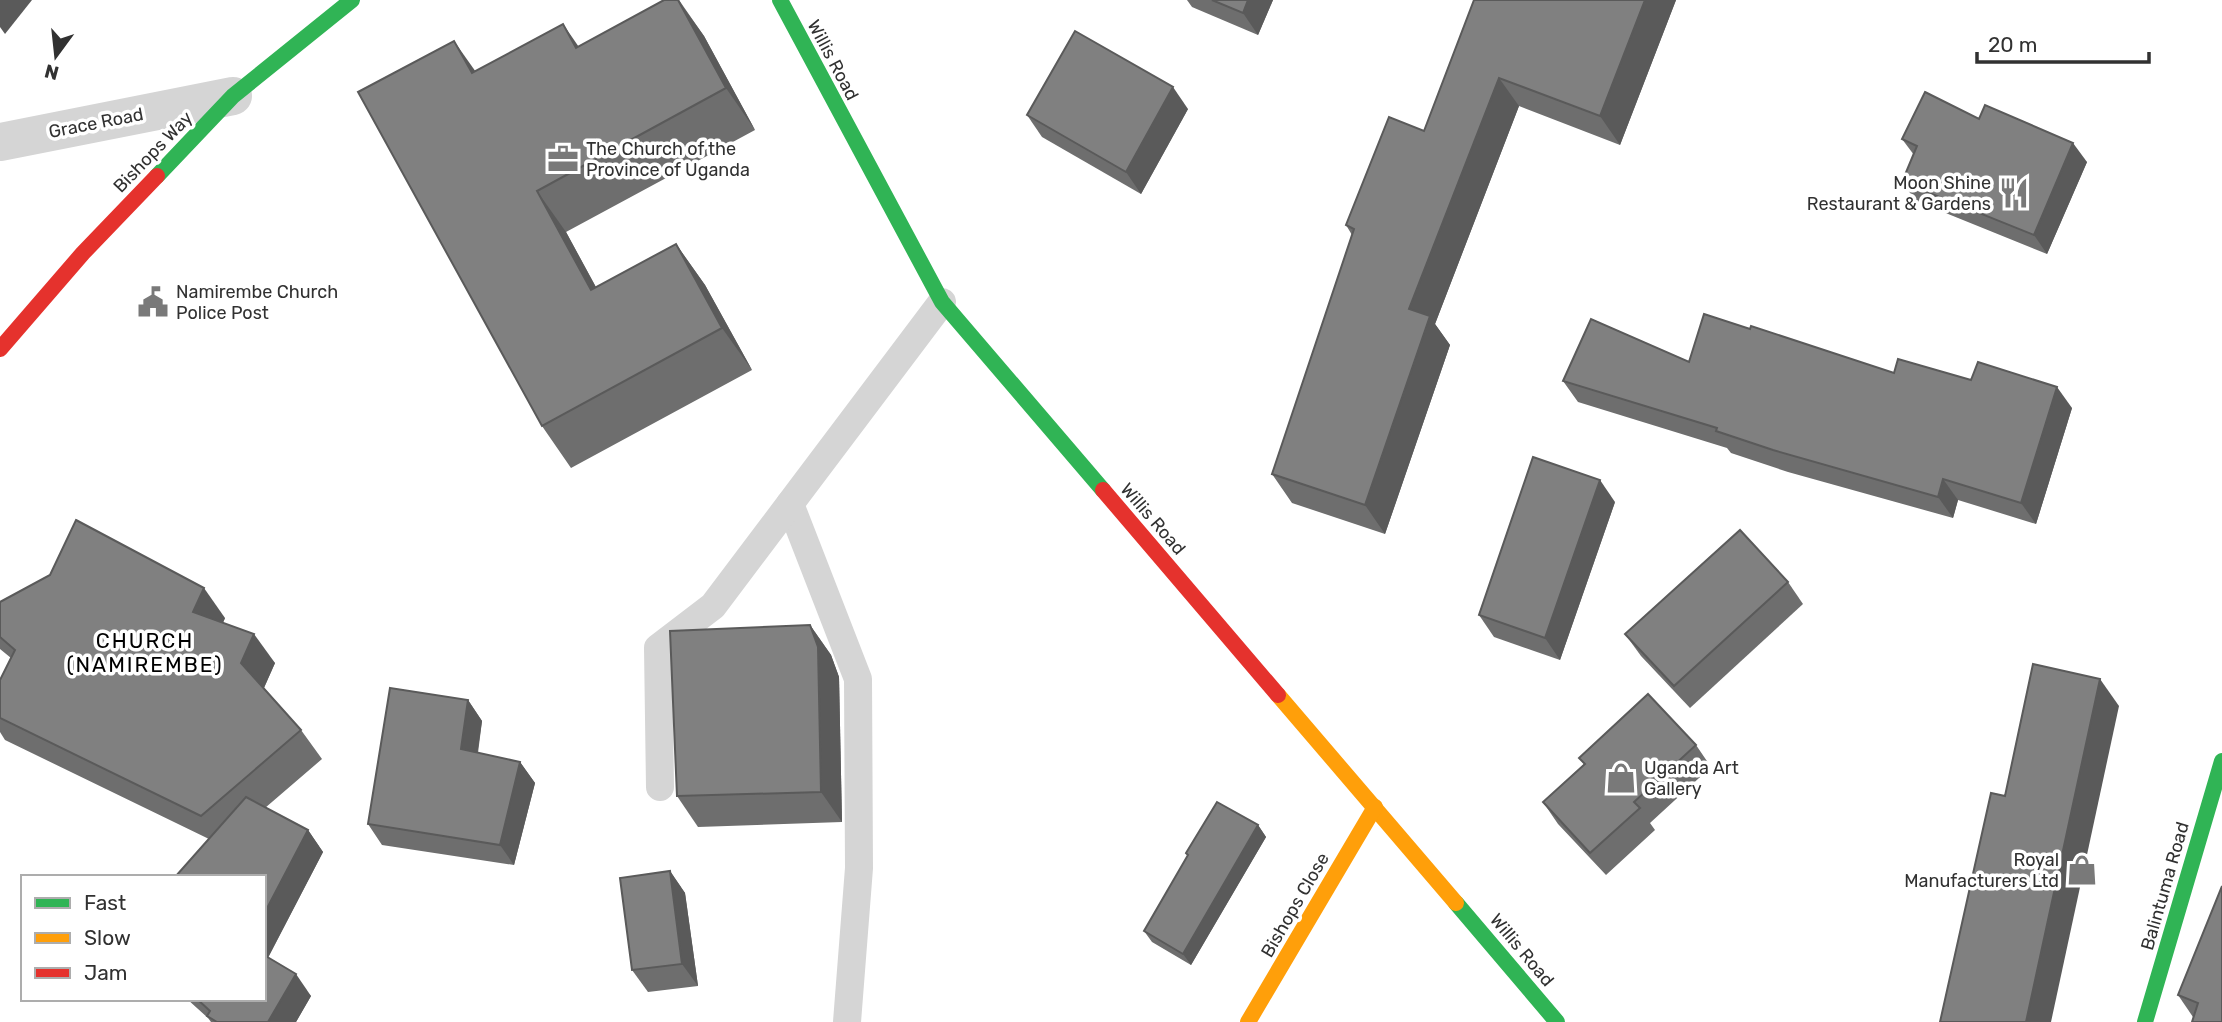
<svg xmlns="http://www.w3.org/2000/svg" width="2222" height="1022" font-family="Rubik,sans-serif">
<style>
.lines{fill:none;stroke-linecap:round;stroke-linejoin:round}
.lane{stroke:#d5d5d5;stroke-width:28}
.street{stroke:#d5d5d5;stroke-width:38}
.fast{stroke:#30b455;stroke-width:16}
.slow{stroke:#ff9f0a;stroke-width:16}
.jam{stroke:#e5322d;stroke-width:16}
.wall{fill:#6e6e6e}
.shaded-wall{fill:#5a5a5a}
.building{fill:#808080;stroke:#5a5a5a;stroke-width:2}
.labels{text-anchor:middle;dominant-baseline:central;stroke-width:7;stroke-linejoin:round;paint-order:stroke}
.street-label{font-size:18px;fill:#313131;stroke:#fff}
.poi-label{font-size:18px;fill:#313131;stroke:#fff;text-anchor:start}
.quarter-label{font-size:21px;letter-spacing:2px;fill:#000;stroke:#fff}
</style>
<rect width="100%" height="100%" fill="#fff"/>
<g class="lines">
<g class="lane">
<path d="M790,504L858,679L859,868L847,1022"/>
<path d="M660,787L658,648L713,606L942,302"/>
</g>
<path class="street" d="M0,142L233,96"/>
<g class="fast">
<path d="M780,0L942,302L1103,490"/>
<path d="M157,176L233,96L352,0"/>
<path d="M1456,903L1557,1022"/>
<path d="M2145,1022L2222,761"/>
</g>
<g class="slow">
<path d="M1278,695L1456,903"/>
<path d="M1248,1022L1375,807"/>
</g>
<g class="jam">
<path d="M0,349L83,253L157,176"/>
<path d="M1103,490L1278,695"/>
</g>
</g>
<g class="wall">
<path d="M679,0L704,36L755,130L566,232L596,287L676,244L705,285L752,370L571,468L542,426L476,71L579,46Z"/>
<path d="M1187,0H1273L1258,35L1192,7Z"/>
<path d="M1474,0H1676L1620,145L1519,106L1435,324L1450,345L1385,534L1292,503L1272,474L1352,235L1346,225L1424,131Z"/>
<path d="M1188,109L1141,194L1042,137L1027,115Z"/>
<path d="M1979,119L2087,162L2047,254L1916,201L1902,182L1914,155L1902,139Z"/>
<path d="M1750,329L1894,373L2072,408L2036,524L1958,500L1953,518L1788,472L1731,453L1727,448L1578,402L1563,381L1689,362Z"/>
<path d="M1615,502L1560,660L1494,637L1479,615Z"/>
<path d="M1788,582L1803,604L1690,708L1641,656L1625,634Z"/>
<path d="M0,602L225,618L223,623L275,663L264,688L301,730L322,759L265,808L308,830L323,852L268,958L311,996L296,1022H211L208,1018L187,999H264L209,839L5,740L0,732V718L11,658L0,649Z"/>
<path d="M810,625L831,655L839,677L842,822L698,827L677,796Z"/>
<path d="M468,700L482,721L478,753L520,762L535,783L514,865L382,845L368,824Z"/>
<path d="M1696,745L1711,767L1650,823L1655,830L1606,875L1558,824L1543,802L1584,764L1579,758Z"/>
<path d="M1258,825L1266,837L1191,965L1152,942L1144,931L1188,855L1186,853Z"/>
<path d="M670,871L685,893L698,986L648,992L632,970Z"/>
<path d="M2222,886V1022L2193,1017L2178,995Z"/>
</g>
<g class="shaded-wall">
<path d="M0,0H32L5,34L0,27Z"/>
<path d="M678,0L704,36L755,130L726,88Z"/>
<path d="M1248,0H1273L1258,35L1243,13Z"/>
<path d="M1645,0H1676L1620,145L1600,116Z"/>
<path d="M563,24L592,66L576,48Z"/>
<path d="M454,41L483,82L472,73Z"/>
<path d="M1499,78L1519,106L1435,324L1450,345L1385,534L1365,505L1409,309Z"/>
<path d="M1173,87L1188,109L1141,194L1126,172Z"/>
<path d="M2073,143L2087,162L2047,254L2034,235Z"/>
<path d="M537,191L566,232L620,332L591,290Z"/>
<path d="M676,244L705,285L752,370L722,328Z"/>
<path d="M2057,387L2072,408L2036,524L2021,503Z"/>
<path d="M1943,479L1958,500L1953,518L1938,497Z"/>
<path d="M1600,480L1615,502L1560,660L1545,638Z"/>
<path d="M204,588L225,618L214,641L193,612Z"/>
<path d="M810,625L831,655L839,677L842,822L821,792Z"/>
<path d="M254,634L275,663L262,692L241,663Z"/>
<path d="M2100,679L2119,706L2051,1022H2026Z"/>
<path d="M468,700L482,721L475,769L461,749Z"/>
<path d="M520,762L535,783L514,865L500,845Z"/>
<path d="M1258,825L1266,837L1191,965L1183,954Z"/>
<path d="M308,830L323,852L264,965V914Z"/>
<path d="M670,871L685,893L698,986L682,964Z"/>
<path d="M296,974L311,996L296,1022H268Z"/>
</g>
<g class="building">
<path d="M664,0H678L726,88L537,191L591,290L676,244L722,328L542,426L358,92L454,41L472,73L563,24L576,48Z"/>
<path d="M1212,0H1248L1243,13Z"/>
<path d="M1474,0H1645L1600,116L1499,78L1409,309L1430,316L1365,505L1272,474L1354,229L1346,225L1389,117L1424,131Z"/>
<path d="M1075,31L1173,87L1126,172L1027,115Z"/>
<path d="M1925,92L1979,119L1985,105L2073,143L2034,235L1902,182L1917,146L1902,139Z"/>
<path d="M1704,314L1750,329L1751,326L1894,373L1898,359L1971,380L1978,362L2057,387L2021,503L1943,479L1938,497L1773,450L1716,431L1717,428L1563,381L1591,319L1689,362Z"/>
<path d="M1533,457L1600,480L1545,638L1479,615Z"/>
<path d="M76,520L204,588L193,612L254,634L241,663L301,730L201,816L0,718V680L15,650L0,637V602L50,575Z"/>
<path d="M1740,530L1788,582L1674,686L1625,634Z"/>
<path d="M810,625L818,647L821,792L677,796L670,631Z"/>
<path d="M2033,664L2100,679L2026,1022H1940L1991,793L2005,796Z"/>
<path d="M390,688L468,700L461,749L520,762L500,845L368,824Z"/>
<path d="M1648,694L1696,745L1634,802L1640,808L1590,853L1543,802L1585,764L1579,758Z"/>
<path d="M246,797L308,830L264,914V877H175Z"/>
<path d="M1217,802L1258,825L1183,954L1144,931L1188,855L1186,853Z"/>
<path d="M670,871L682,964L632,970L620,878Z"/>
<path d="M2222,886V1022H2192L2198,1003L2178,995Z"/>
<path d="M264,955L296,974L268,1022H217L207,1016L210,1011L197,999H264Z"/>
</g>
<defs>
<g id="office-bare" transform="scale(2.415)"><path d="M-6-3h4V-5.5h4V-3h4V5H-6ZM-1-4.5V-3h2v-1.5ZM-6 0V1H6V0Z" fill="#797979" stroke="#fff" stroke-width="2.5" paint-order="stroke"/></g>
<g id="restaurant-bare" transform="scale(2.415)"><path d="M-5-6h1v4h1v-4h1v4h1v-4h1v5L-1.5 .5V6h-2V.5L-5-1ZM5-6V6H3V1.5H1.5Q1.5-4 5-6Z" fill="#797979" stroke="#fff" stroke-width="2.5" paint-order="stroke"/></g>
<g id="civic-bare" transform="scale(2.415)"><path d="M-.6-6.5H3V-4.5H.6V-3L4-1V1h2V6H-6V1h2V-1L-.6-3ZM-1.2 2.5V6h2.4V2.5Z" fill="#797979" stroke="#fff" stroke-width="2.5" paint-order="stroke"/></g>
<g id="shop-bare" transform="scale(2.415)"><path d="M-5-2.5h2.3a2.7 3.5 0 0 1 5.4 0H5L5.5 6h-11ZM-1.5-2.5h3a1.5 2.3 0 0 0-3 0Z" fill="#797979" stroke="#fff" stroke-width="2.5" paint-order="stroke"/></g>
</defs>
<g fill-rule="evenodd">
<use href="#office-bare" x="563" y="159"/>
<use href="#restaurant-bare" x="2014" y="193"/>
<use href="#civic-bare" x="153" y="302"/>
<use href="#shop-bare" x="1621" y="778"/>
<use href="#shop-bare" x="2082" y="870"/>
</g>
<g class="labels">
<g class="street-label">
<text transform="translate(833 60) rotate(62)">Willis Road</text>
<text transform="translate(96 123) rotate(-11)">Grace Road</text>
<text transform="translate(153 152) rotate(-46)">Bishops Way</text>
<text transform="translate(1153 519) rotate(49)">Willis Road</text>
<text transform="translate(2165 886) rotate(-74)">Balintuma Road</text>
<text transform="translate(1295 905) rotate(-60)">Bishops Close</text>
<text transform="translate(1522 950) rotate(50)">Willis Road</text>
</g>
<g class="poi-label">
<text x="586" y="149">The Church of the<tspan x="586" dy="21">Province of Uganda</tspan></text>
<text x="1991" y="183" text-anchor="end">Moon Shine<tspan x="1991" dy="21">Restaurant &amp; Gardens</tspan></text>
<text x="176" y="292">Namirembe Church<tspan x="176" dy="21">Police Post</tspan></text>
<text x="1644" y="768">Uganda Art<tspan x="1644" dy="21">Gallery</tspan></text>
<text x="2059" y="860" text-anchor="end">Royal<tspan x="2059" dy="21">Manufacturers Ltd</tspan></text>
</g>
<g class="quarter-label">
<text x="145" y="640">CHURCH<tspan x="145" dy="24">(NAMIREMBE)</tspan></text>
</g>
</g>
<rect x="21" y="875" width="245" height="126" fill="#ffffff" stroke="#adadad" stroke-width="2"/>
<rect x="35" y="898" width="35" height="10" fill="#30b455" stroke="#adadad" stroke-width="2"/>
<text x="84" y="910" font-size="21" fill="#313131">Fast</text>
<rect x="35" y="933" width="35" height="10" fill="#ff9f0a" stroke="#adadad" stroke-width="2"/>
<text x="84" y="945" font-size="21" fill="#313131">Slow</text>
<rect x="35" y="968" width="35" height="10" fill="#e5322d" stroke="#adadad" stroke-width="2"/>
<text x="84" y="980" font-size="21" fill="#313131">Jam</text>
<g transform="translate(56 56) rotate(195)" stroke="#ffffff" stroke-width="5" paint-order="stroke">
<path d="M0-5L12 26L0 18L-12 26Z" fill="#313131"/>
<text y="-10" font-size="19" font-weight="bold" text-anchor="middle" fill="#313131">N</text>
</g>
<path d="M1977 52v10h172v-10" fill="none" stroke="#313131" stroke-width="3.5"/>
<text x="1988" y="52" font-size="21" fill="#313131" stroke="#ffffff" stroke-width="5" paint-order="stroke">20 m</text>
</svg>
